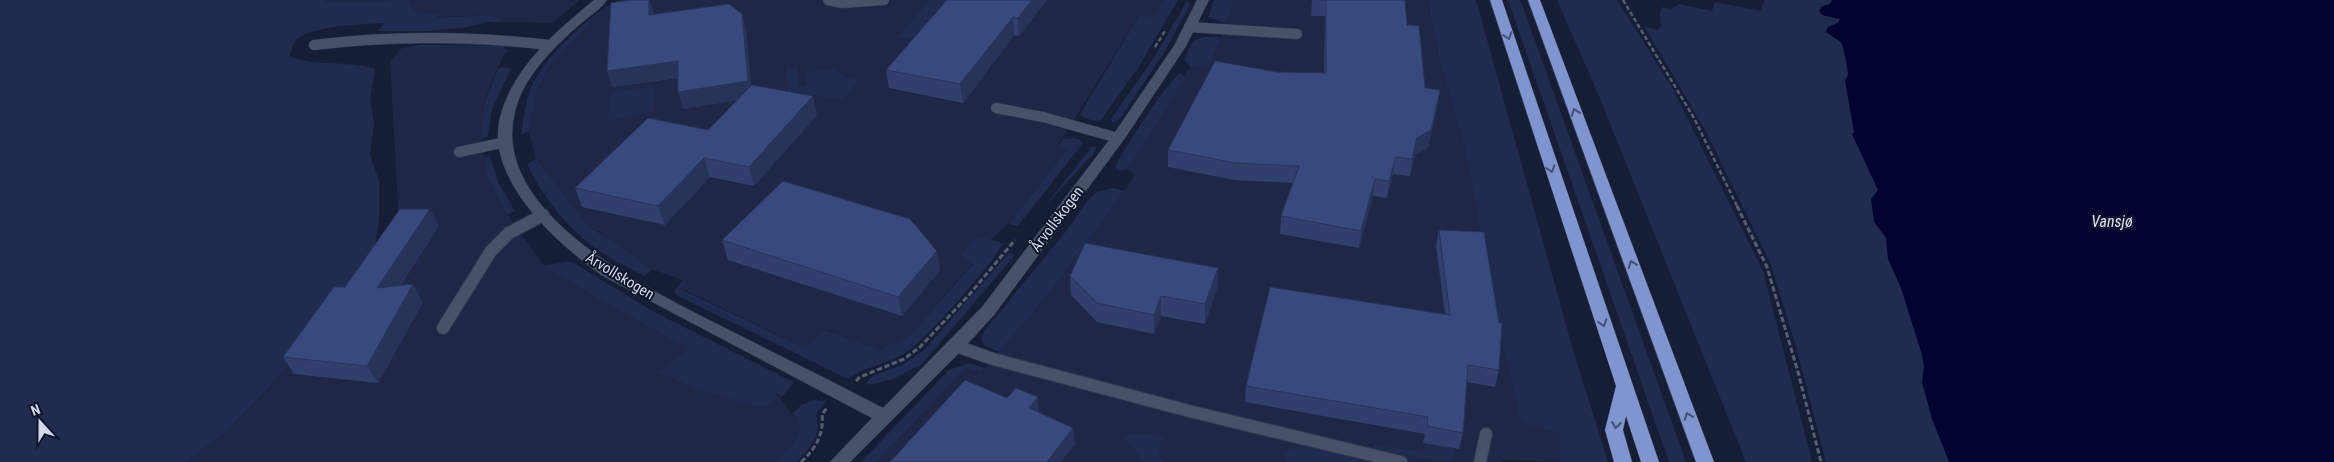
<svg xmlns="http://www.w3.org/2000/svg" width="2334" height="462" font-family="'Roboto Condensed',sans-serif">
<style>
.built{fill:#1e2746}
.green{fill:#202b50}
.water{fill:#030331}
.lines{fill:none;stroke-linecap:round;stroke-linejoin:round}
.lane-far1-casing{stroke:#30384f;stroke-width:11}
.lane-casing{stroke:#30384f;stroke-width:14}
.street-casing{stroke:#30384f;stroke-width:1}
.highway-casing{stroke:#30384f;stroke-width:1}
.path-far1{stroke:#565e73;stroke-width:2.5;stroke-dasharray:4.5 2.5;stroke-linecap:butt}
.path{stroke:#565e73;stroke-width:3;stroke-dasharray:5.5 2.5;stroke-linecap:butt}
.lane-far1{stroke:#485168;stroke-width:10}
.lane{stroke:#485168;stroke-width:12}
.street{fill:#485168;fill-rule:evenodd}
.highway{fill:#8094cf;fill-rule:evenodd}
.wall{fill:#303f6c}
.shaded-wall{fill:#273358}
.building{fill:#38497d;stroke:#273358}
.oneway{stroke:#414e75}
.labels{text-anchor:middle;dominant-baseline:central;stroke-width:4;stroke-linejoin:round;paint-order:stroke}
.street-label{font-size:15px;fill:#d2d8e9;stroke:#0e152c}
.water-label{font-size:16px;font-style:italic;fill:#dae0f1;stroke:#0e152c}
</style>
<rect width="100%" height="100%" fill="#161e36"/>
<g class="built">
<path d="M322,0H580L552,23L506,22L490,15L331,22Z"/>
<path d="M622,0H1165L1153,18L1139,16L1058,145L1068,148L1009,223L992,239L973,263L909,336L880,351L826,330L805,348L680,288L685,281L651,269L627,254L600,232L589,228L555,186L536,159L529,132L536,93L549,67L558,56L606,6Z"/>
<path d="M1234,0H1428L1439,57L1466,152L1559,433L1560,462L1502,460L1501,462H876L967,368L981,373L1048,295L1135,175L1128,169L1190,67L1206,69L1222,37Z"/>
<path d="M426,47L504,48L509,50L503,57L491,84L484,104L481,139L488,180L507,214L544,266L614,308L774,390L791,413L797,418L800,430L792,445L775,462H186L226,432L278,378L339,303L399,225L390,61L400,50Z"/>
</g>
<g class="green">
<path d="M0,0H322L329,3L409,0L415,12L441,14L436,18L490,15L506,22H486L468,27L429,31H378L385,23C366,24 306,26 295,41C293,45 291,51 289,56C314,67 347,60 375,69L370,98L374,122L370,155L379,181V221L374,249L339,303L278,378L226,432L186,462H0Z"/>
<path d="M930,0H964L929,42L898,37Z"/>
<path d="M1165,0H1178L1138,68L1101,120C1095,122 1085,119 1080,114L1139,16L1153,17Z"/>
<path d="M1214,0H1234L1226,23L1208,17Z"/>
<path d="M1428,0H1476L1573,350L1608,462H1560L1559,433L1521,422L1500,330L1466,152L1439,57Z"/>
<path d="M1508,0H1520L1525,13L1686,462H1669Z"/>
<path d="M1557,0H1617L1673,89L1763,271L1812,462H1746L1599,96Z"/>
<path d="M1764,0H1832L1830,4L1821,7L1819,11L1825,16L1840,19L1838,23L1831,25L1832,36C1844,41 1849,58 1846,70L1863,84L1974,462H1826L1796,347L1771,264L1704,128L1644,26L1656,30L1661,27L1660,14L1662,7L1671,10L1679,4L1712,11L1715,2L1761,11Z"/>
<path d="M1187,1L1190,5L1165,51L1119,120L1113,123L1111,119L1155,56Z"/>
<path d="M606,6L549,67L536,93L529,132L521,135C523,123 524,111 527,100C537,61 576,31 606,6Z"/>
<path d="M1203,37H1222L1206,69L1190,67L1184,59L1193,41Z"/>
<path d="M420,45L506,46L504,48L426,47L400,50L402,48Z"/>
<path d="M797,66L798,87L807,86V72L836,69L844,77L860,79L842,100L788,91L786,67Z"/>
<path d="M502,67L511,69L492,109L488,136L481,139L484,105L498,69Z"/>
<path d="M1181,73L1185,78L1128,169L1118,171L1115,167C1122,152 1169,78 1181,73Z"/>
<path d="M655,86L653,111L645,114L608,120L611,92Z"/>
<path d="M1073,138L1079,139L1083,143L1018,226L1012,225L1009,223L1068,148L1058,146L1063,139Z"/>
<path d="M1092,147H1096L1094,153L1043,208Z"/>
<path d="M490,156L498,182L515,211L507,214L488,180L484,157Z"/>
<path d="M536,159L589,228C609,235 631,256 651,269L650,272L644,276C630,268 614,261 601,252C569,230 544,199 527,164Z"/>
<path d="M1113,188L1124,191L1048,295L999,352L985,346L981,338L984,331L1067,230L1089,199L1097,192Z"/>
<path d="M978,236L1003,243C993,264 926,339 907,352C887,365 865,366 848,379L678,296L674,291L683,280L686,281L680,289L805,348L825,330L880,350L909,336L973,264L960,256Z"/>
<path d="M1009,253L1015,255L922,364L893,379L868,385L866,382L875,375L902,365L924,350Z"/>
<path d="M570,261L656,313L793,382L792,386L781,397L775,391L777,398L769,405L762,408L695,388L657,372L682,355L685,346L614,308L544,266Z"/>
<path d="M970,363L985,368L981,373L967,368L876,462H861L949,370Z"/>
<path d="M815,400L826,401L816,415C823,435 810,448 797,462H775L792,445L800,430L797,418L791,414L803,404Z"/>
<path d="M1133,433L1164,436C1159,446 1156,453 1164,462H1145L1124,438Z"/>
<path d="M1426,443L1454,448V456L1446,462L1374,450V445L1424,452Z"/>
<path d="M1304,447L1322,449L1371,462H1285L1284,454L1290,449Z"/>
</g>
<path class="water" d="M1832,0H2334V462H1949L1932,419L1922,382L1924,366L1922,355L1901,288L1888,259L1886,238L1874,222L1871,199L1878,190L1852,134L1854,132L1845,81L1848,74L1847,65L1842,43L1826,32L1828,27L1838,23L1840,19L1822,15L1819,11L1821,7L1830,4Z"/>
<g class="lines">
<g class="lane-far1-casing">
<g id="lane-far1">
<path d="M828,0L842,3L884,0"/>
<path d="M1189,27L1297,34"/>
<path d="M314,45C393,35 470,36 549,45"/>
<path d="M996,108L1043,117L1118,138"/>
<path d="M459,152L506,142"/>
</g>
</g>
<g class="lane-casing">
<g id="lane">
<path d="M443,328L491,251L509,233L543,215"/>
<path d="M956,346L993,359L1193,412L1401,462"/>
<path d="M1480,462L1486,434"/>
</g>
</g>
<g class="street-casing">
<path id="street" d="M594,0H607C600,10 588,17 579,25C552,49 521,79 514,116C492,221 667,298 741,336C788,360 836,383 883,408L982,307L1113,135L1174,46L1197,0H1209L1186,46L1125,138L994,315L962,350L850,462H830L872,418L603,276C557,244 482,177 501,114C515,65 557,31 594,0Z"/>
</g>
<g class="highway-casing">
<g id="highway">
<path d="M1490,0H1502L1659,462H1641L1626,416L1623,430L1632,462H1614L1605,430L1616,386Z"/>
<path d="M1528,0H1540L1714,462H1696Z"/>
</g>
</g>
<g class="path-far1">
<path d="M1623,0L1694,118L1738,208"/>
<path d="M1155,47L1165,31"/>
</g>
<g class="path">
<path d="M1737,206L1767,267L1798,372L1821,462"/>
<path d="M856,381L860,377L904,359L920,347L969,295L1015,240"/>
<path d="M801,462C816,448 824,435 822,414L827,408"/>
</g>
<use href="#lane-far1" class="lane-far1"/>
<use href="#lane" class="lane"/>
<use href="#street" class="street"/>
<use href="#highway" class="highway"/>
</g>
<g class="wall">
<path d="M947,0H1047L1019,36L1014,35L963,103L889,88L886,70Z"/>
<path d="M1312,0H1405L1407,25L1425,88L1440,90L1437,107L1428,147L1415,155L1410,176L1393,174L1387,198L1373,196L1359,248L1280,234L1281,216L1293,183L1234,180L1168,167V150L1277,72L1324,73L1325,16H1311Z"/>
<path d="M654,13V14L746,30L751,85L817,115L754,186L710,177L665,225L582,207L575,188L708,130L737,100L683,109L678,78L612,87Z"/>
<path d="M439,226L400,286L423,302L378,383L294,374L283,357L345,287Z"/>
<path d="M1439,230L1499,370L1495,387L1467,382L1463,433L1459,449L1423,443L1425,434L1245,402L1246,386L1445,314L1436,246Z"/>
<path d="M722,240L940,270L902,316L728,260Z"/>
<path d="M1218,268L1217,288L1205,324L1161,316L1154,334L1097,322L1071,295L1070,276Z"/>
</g>
<g class="shaded-wall">
<path d="M649,0H650L654,13V31L649,15Z"/>
<path d="M1032,0H1047L1019,36L1018,18Z"/>
<path d="M742,14L746,30L752,98L683,109L678,92Z"/>
<path d="M1013,17L1014,35L963,103L960,84Z"/>
<path d="M678,61L682,77L612,87L607,71Z"/>
<path d="M1440,90L1437,107L1428,147L1415,155L1410,176L1412,159L1417,138Z"/>
<path d="M813,96L817,115L754,186L749,167Z"/>
<path d="M1396,157L1393,174L1387,198L1389,181Z"/>
<path d="M704,158L710,177L665,225L658,206Z"/>
<path d="M1375,179L1373,196L1359,248L1361,231Z"/>
<path d="M430,209L439,226L387,305L377,288Z"/>
<path d="M937,251L940,270L902,316L898,297Z"/>
<path d="M1218,268L1217,288L1205,324V304Z"/>
<path d="M413,284L423,302L378,383L367,366Z"/>
<path d="M1161,296V316L1154,334V315Z"/>
<path d="M1038,397L1039,414L1029,408Z"/>
<path d="M1073,428L1075,444L1061,462H1047Z"/>
</g>
<g class="building">
<path d="M630,0H649V15L729,4L742,14L748,81L678,92V61L607,71L611,3Z"/>
<path d="M947,0H1032L1018,18L1013,17L960,84L886,70Z"/>
<path d="M1320,0H1405L1407,25L1419,26L1425,88L1440,90L1431,130L1417,138L1412,159L1396,157L1389,181L1375,179L1361,231L1281,216L1299,166L1235,163L1168,150L1215,61L1277,72L1326,73V0Z"/>
<path d="M752,85L813,96L749,167L704,158L658,206L575,188L648,118L708,130Z"/>
<path d="M783,181L910,219L937,251L898,297L722,240Z"/>
<path d="M400,209H430L377,288L413,284L367,366L283,357L334,287H345Z"/>
<path d="M1439,230L1484,232L1499,323H1502L1499,370L1468,365L1463,433L1427,426L1428,417L1246,386L1270,287L1450,315Z"/>
<path d="M1085,243L1218,268L1205,304L1161,296L1154,315L1097,303L1070,276Z"/>
<path d="M965,380L1007,398L1016,388L1038,397L1029,408L1073,428L1047,462H890Z"/>
</g>
<defs><path id="oneway-chevron" d="M-2-3.5L2.5 0L-2 3.5" fill="none" stroke-width="1.6" stroke-linecap="round" stroke-linejoin="round" transform="scale(1.25)"/></defs>
<g class="oneway">
<use href="#oneway-chevron" transform="translate(1508 36) rotate(72)"/>
<use href="#oneway-chevron" transform="translate(1575 112) rotate(-110)"/>
<use href="#oneway-chevron" transform="translate(1551 169) rotate(72)"/>
<use href="#oneway-chevron" transform="translate(1632 264) rotate(-110)"/>
<use href="#oneway-chevron" transform="translate(1603 323) rotate(72)"/>
<use href="#oneway-chevron" transform="translate(1688 416) rotate(-110)"/>
<use href="#oneway-chevron" transform="translate(1616 425) rotate(97)"/>
</g>
<g class="labels">
<g class="street-label">
<text transform="translate(1057 219) rotate(-53)">Årvollskogen</text>
<text transform="translate(620 276) rotate(31)">Årvollskogen</text>
</g>
<g class="water-label">
<text x="2112" y="221">Vansjø</text>
</g>
</g>
<g transform="translate(40 422) rotate(339)" stroke="#0e152c" stroke-width="4" paint-order="stroke">
<path d="M0-4L9 19L0 12L-9 19Z" fill="#d2d8e9"/>
<text y="-8" font-size="14" font-weight="bold" text-anchor="middle" fill="#d2d8e9">N</text>
</g>
</svg>
